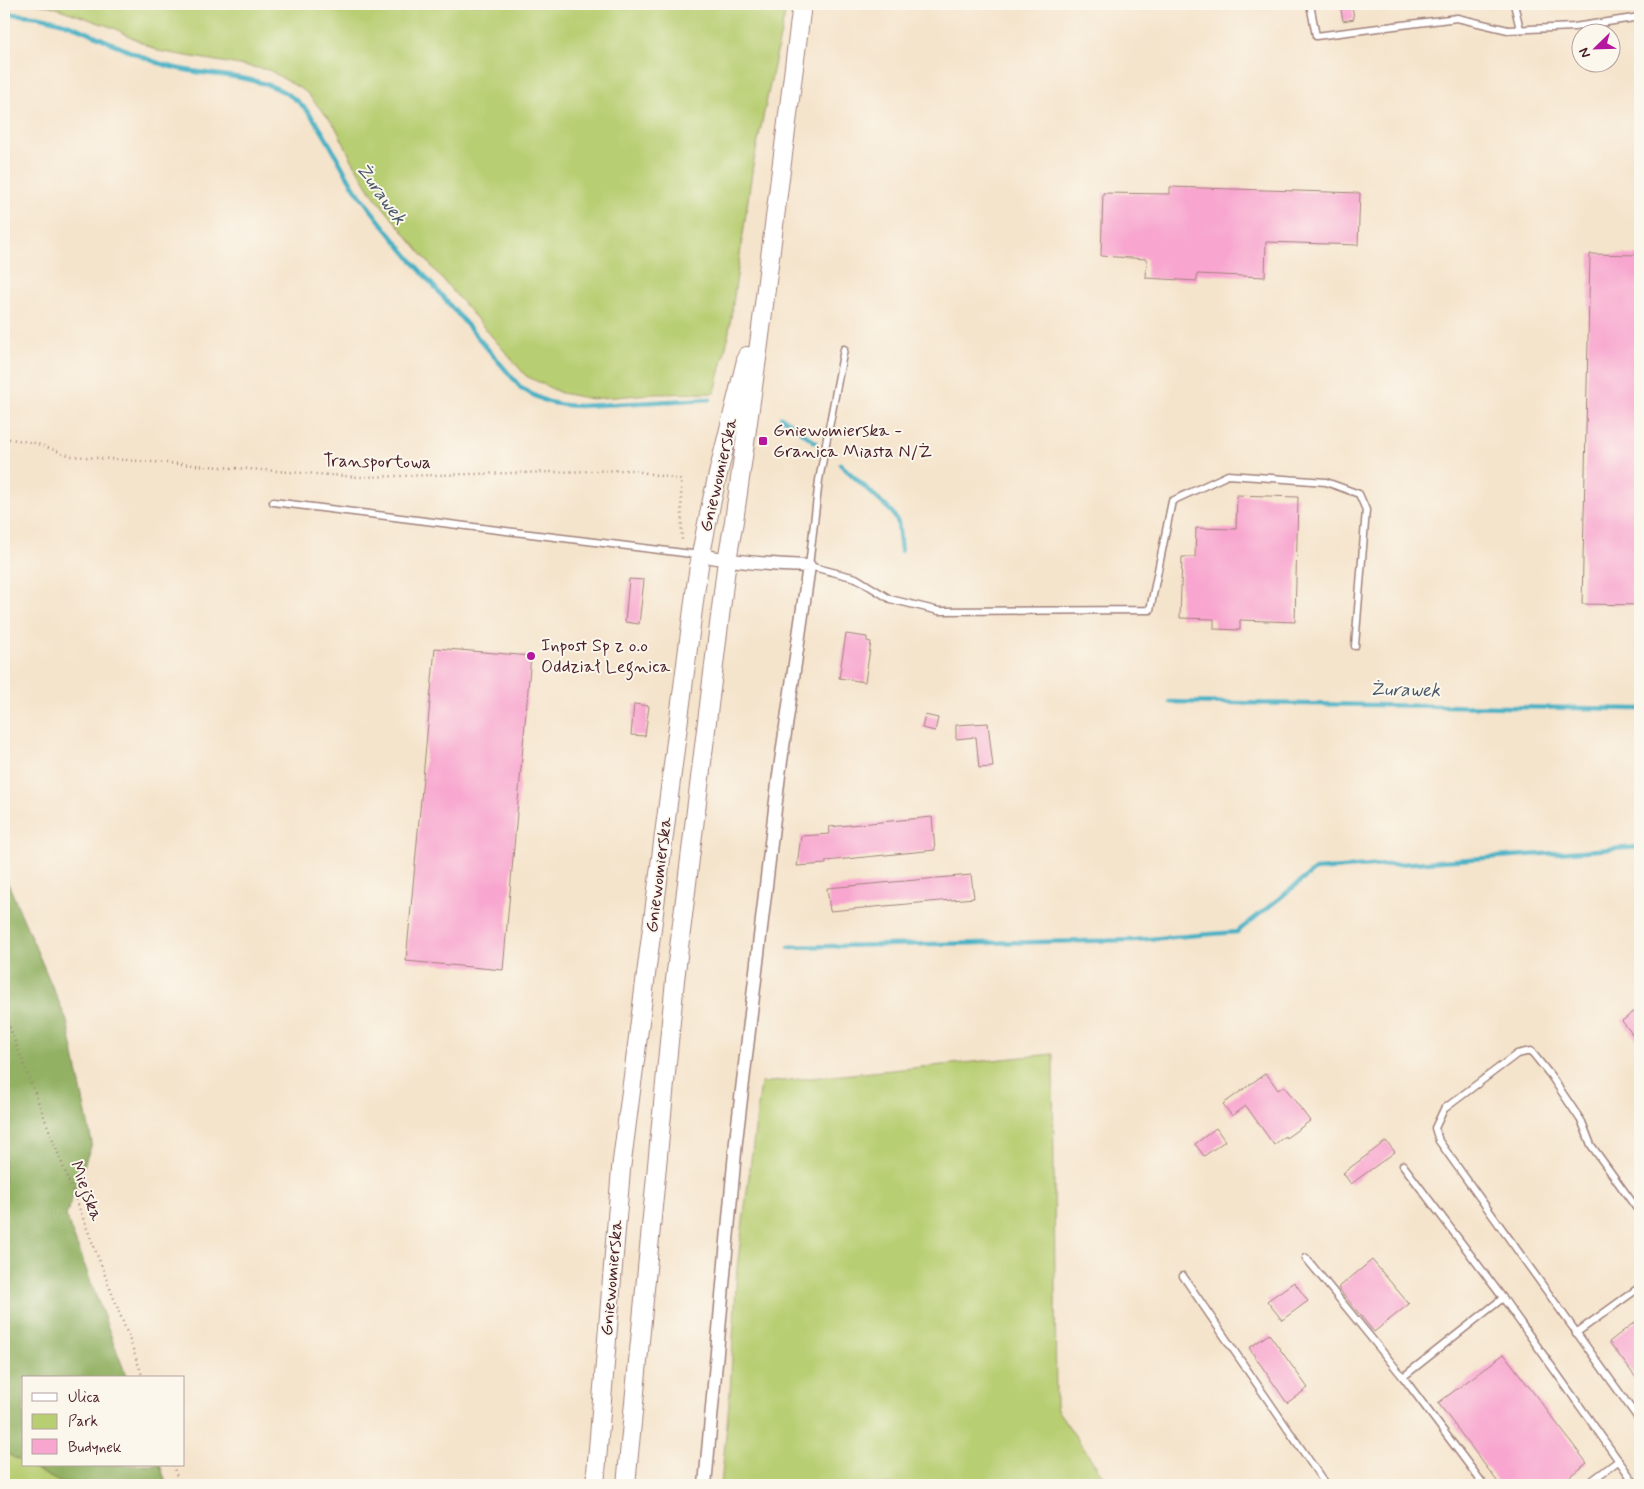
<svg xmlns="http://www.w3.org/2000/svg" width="1644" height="1489" font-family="Mynerve,sans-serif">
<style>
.green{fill:#b8ce72;stroke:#81764e}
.forest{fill:#92b164;stroke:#6e6848}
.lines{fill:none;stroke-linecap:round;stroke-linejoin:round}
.stream{stroke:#47b1c5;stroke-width:4.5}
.building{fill:#f8a6cf}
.lane-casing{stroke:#a0827c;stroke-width:9}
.street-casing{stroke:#a0827c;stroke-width:15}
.secondary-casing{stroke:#a0827c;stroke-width:20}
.path{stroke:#a0827c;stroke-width:2.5;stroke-dasharray:1 4;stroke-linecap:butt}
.lane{stroke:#fff;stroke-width:6}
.street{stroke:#fff;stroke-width:12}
.secondary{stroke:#fff;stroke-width:18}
.poi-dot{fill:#b5179e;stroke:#fbf7ec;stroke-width:2}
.labels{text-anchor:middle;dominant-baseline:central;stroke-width:4;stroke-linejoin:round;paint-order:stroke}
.poi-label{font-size:18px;fill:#4a1f2b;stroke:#fbf7ec;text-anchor:start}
.street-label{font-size:18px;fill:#4a1f2b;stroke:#fbf7ec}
.water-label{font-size:19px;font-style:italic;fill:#495969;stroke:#fbf7ec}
</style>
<rect width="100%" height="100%" fill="#fbf7ec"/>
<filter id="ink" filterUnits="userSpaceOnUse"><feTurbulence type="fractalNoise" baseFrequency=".02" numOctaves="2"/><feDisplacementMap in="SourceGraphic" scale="10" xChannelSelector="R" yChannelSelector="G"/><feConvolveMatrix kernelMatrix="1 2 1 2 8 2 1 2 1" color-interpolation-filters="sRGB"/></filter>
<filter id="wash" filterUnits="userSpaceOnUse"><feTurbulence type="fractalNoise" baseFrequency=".0096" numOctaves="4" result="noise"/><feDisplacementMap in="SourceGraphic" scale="20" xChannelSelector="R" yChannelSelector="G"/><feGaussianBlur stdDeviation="1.12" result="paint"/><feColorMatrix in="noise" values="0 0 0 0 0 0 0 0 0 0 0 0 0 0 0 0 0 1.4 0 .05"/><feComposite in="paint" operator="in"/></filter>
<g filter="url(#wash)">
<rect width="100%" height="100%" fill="#f5e4cc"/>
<g class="green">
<path d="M35,4H787L753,165L728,338L715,393L650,394L592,399L561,393L526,376L437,273L374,196L352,160L335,126L306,92L269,70L158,51L114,28L51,6Z"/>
<path d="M1053,1054L1056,1408L1109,1485H721L730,1393L737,1268L761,1083Z"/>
<path d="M4,1452L24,1463V1465H28L65,1485H4Z"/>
</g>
<g class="forest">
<path d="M4,874L67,1021L92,1143L66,1216L127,1378H24V1463L4,1452Z"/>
<path d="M28,1465H160L167,1485H65Z"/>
</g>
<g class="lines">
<g class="stream">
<path d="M4,13C17,15 32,15 45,18C88,27 126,54 168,66C209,78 256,72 292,97C320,116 337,162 356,190C407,259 466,322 521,388C544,402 552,405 580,406L710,399"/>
<path d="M781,417L815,442"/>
<path d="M840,464L892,512L898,523L901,551"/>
<path d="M1170,702L1640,709"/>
<path d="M789,947L1135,940L1237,932L1315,870L1640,847"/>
</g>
</g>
<g id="blocks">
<g class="building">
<path d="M1340,4H1352L1354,19L1343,21Z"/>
<path d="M1170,187L1360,193L1358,245L1266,242L1265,277L1197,274V281L1146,278L1147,259L1101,256L1103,193L1170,194Z"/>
<path d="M1590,254L1640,255V605L1582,604Z"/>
<path d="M1237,495L1298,497L1295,622L1240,620V630L1214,629V619L1180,618L1182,557H1195L1196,528L1236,529Z"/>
<path d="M629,579L644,580L639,624L625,622Z"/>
<path d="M846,634L867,637V641L871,642L865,682L839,678Z"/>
<path d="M435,648L531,656L503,970L406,961Z"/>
<path d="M634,704L649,706L645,736L631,735Z"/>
<path d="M925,715L938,718L935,731L922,728Z"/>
<path d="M988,723L993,767L979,768L976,737L956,739V725Z"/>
<path d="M932,817L935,850L826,861V864L797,866L801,836L830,834L829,827Z"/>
<path d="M971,875L974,898L830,911L827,888Z"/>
<path d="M1640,1007V1044L1622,1021Z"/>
<path d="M1266,1073L1278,1090L1284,1086L1310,1121L1286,1138L1285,1136L1274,1145L1246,1106L1232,1116L1223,1104Z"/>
<path d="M1216,1128L1225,1141L1204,1156L1195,1144Z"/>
<path d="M1386,1141L1395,1152L1351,1184L1343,1173Z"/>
<path d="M1372,1260L1409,1304L1374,1332L1338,1288Z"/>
<path d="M1294,1282L1308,1301L1282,1320L1267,1301Z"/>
<path d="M1640,1318V1383L1609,1342Z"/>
<path d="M1269,1334L1308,1388L1287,1403L1249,1348Z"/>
<path d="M1504,1354L1587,1463L1558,1485H1500L1438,1403Z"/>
</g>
</g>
</g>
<g filter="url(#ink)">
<use href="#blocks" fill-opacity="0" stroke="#a0827c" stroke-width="1"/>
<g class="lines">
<g class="lane-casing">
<g id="lane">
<path d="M1310,4L1316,36L1457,18L1508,30L1574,27L1640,17"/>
<path d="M1514,4L1520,29"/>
<path d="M844,349L819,480L809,566L856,578L890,599L939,611L1150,610L1172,501L1228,475L1326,482L1359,494L1366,510L1355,646"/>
<path d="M273,502L700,555"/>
<path d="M1403,1165L1503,1298L1636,1485"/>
<path d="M1640,1213L1591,1145L1582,1122L1551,1076L1531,1051L1517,1054L1444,1109L1435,1128L1439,1141L1640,1421"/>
<path d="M1306,1258L1403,1377"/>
<path d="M1183,1276L1326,1485"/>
<path d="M1576,1333L1640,1287"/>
<path d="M1484,1485L1403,1377L1503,1298"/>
<path d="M1586,1485L1618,1461"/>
</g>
</g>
<g class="street-casing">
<path id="street" d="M700,555C736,562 772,565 809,566L779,775L736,1141L705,1485"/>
</g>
<g class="secondary-casing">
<g id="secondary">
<path d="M595,1485L621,1169L696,586C707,508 729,432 747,356"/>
<path d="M626,1485L675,980L727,560L734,521L759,344L802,4"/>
</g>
</g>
<g class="path">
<path d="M4,438L35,443L71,456L358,477L631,470L681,480L682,543"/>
<path d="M4,1013L128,1335L143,1378"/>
<path d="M173,1465L180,1485"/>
</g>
<use href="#lane" class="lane"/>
<use href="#street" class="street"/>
<use href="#secondary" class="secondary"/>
</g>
</g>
<g class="poi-dot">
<rect x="758" y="436" width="10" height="10" rx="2.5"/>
<circle cx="531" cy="656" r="5"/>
</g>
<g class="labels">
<g class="poi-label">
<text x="773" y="431">Gniewomierska -<tspan x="773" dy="21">Granica Miasta N/Ż</tspan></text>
<text x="541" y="646">Inpost Sp z o.o<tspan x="541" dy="21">Oddział Legnica</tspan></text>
</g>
<g class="street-label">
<text transform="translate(377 462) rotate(1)">Transportowa</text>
<text transform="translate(719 475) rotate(-77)">Gniewomierska</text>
<text transform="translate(659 875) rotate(-83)">Gniewomierska</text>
<text transform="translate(86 1191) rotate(69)">Miejska</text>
<text transform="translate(612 1278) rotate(-85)">Gniewomierska</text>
</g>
<g class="water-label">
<text transform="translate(381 194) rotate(54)">Żurawek</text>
<text transform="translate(1405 690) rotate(1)">Żurawek</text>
</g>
</g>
<rect width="1644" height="1489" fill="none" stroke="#fbf7ec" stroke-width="20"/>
<rect x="22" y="1376" width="162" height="90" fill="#fbf7ec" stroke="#b4a19f"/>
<rect x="32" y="1393" width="25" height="8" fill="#ffffff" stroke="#b4a19f"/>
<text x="68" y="1402" font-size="15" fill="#4a1f2b">Ulica</text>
<rect x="32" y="1414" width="25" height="15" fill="#b8ce72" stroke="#b4a19f"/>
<text x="68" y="1426" font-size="15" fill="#4a1f2b">Park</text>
<rect x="32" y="1439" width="25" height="15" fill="#f8a6cf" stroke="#b4a19f"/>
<text x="68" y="1452" font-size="15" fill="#4a1f2b">Budynek</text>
<g transform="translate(1596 48) rotate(247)"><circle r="24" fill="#fbf7ec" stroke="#b4a19f"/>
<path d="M0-4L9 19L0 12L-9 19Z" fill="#b5179e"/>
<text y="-8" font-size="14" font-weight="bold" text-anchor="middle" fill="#4a1f2b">N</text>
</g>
</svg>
